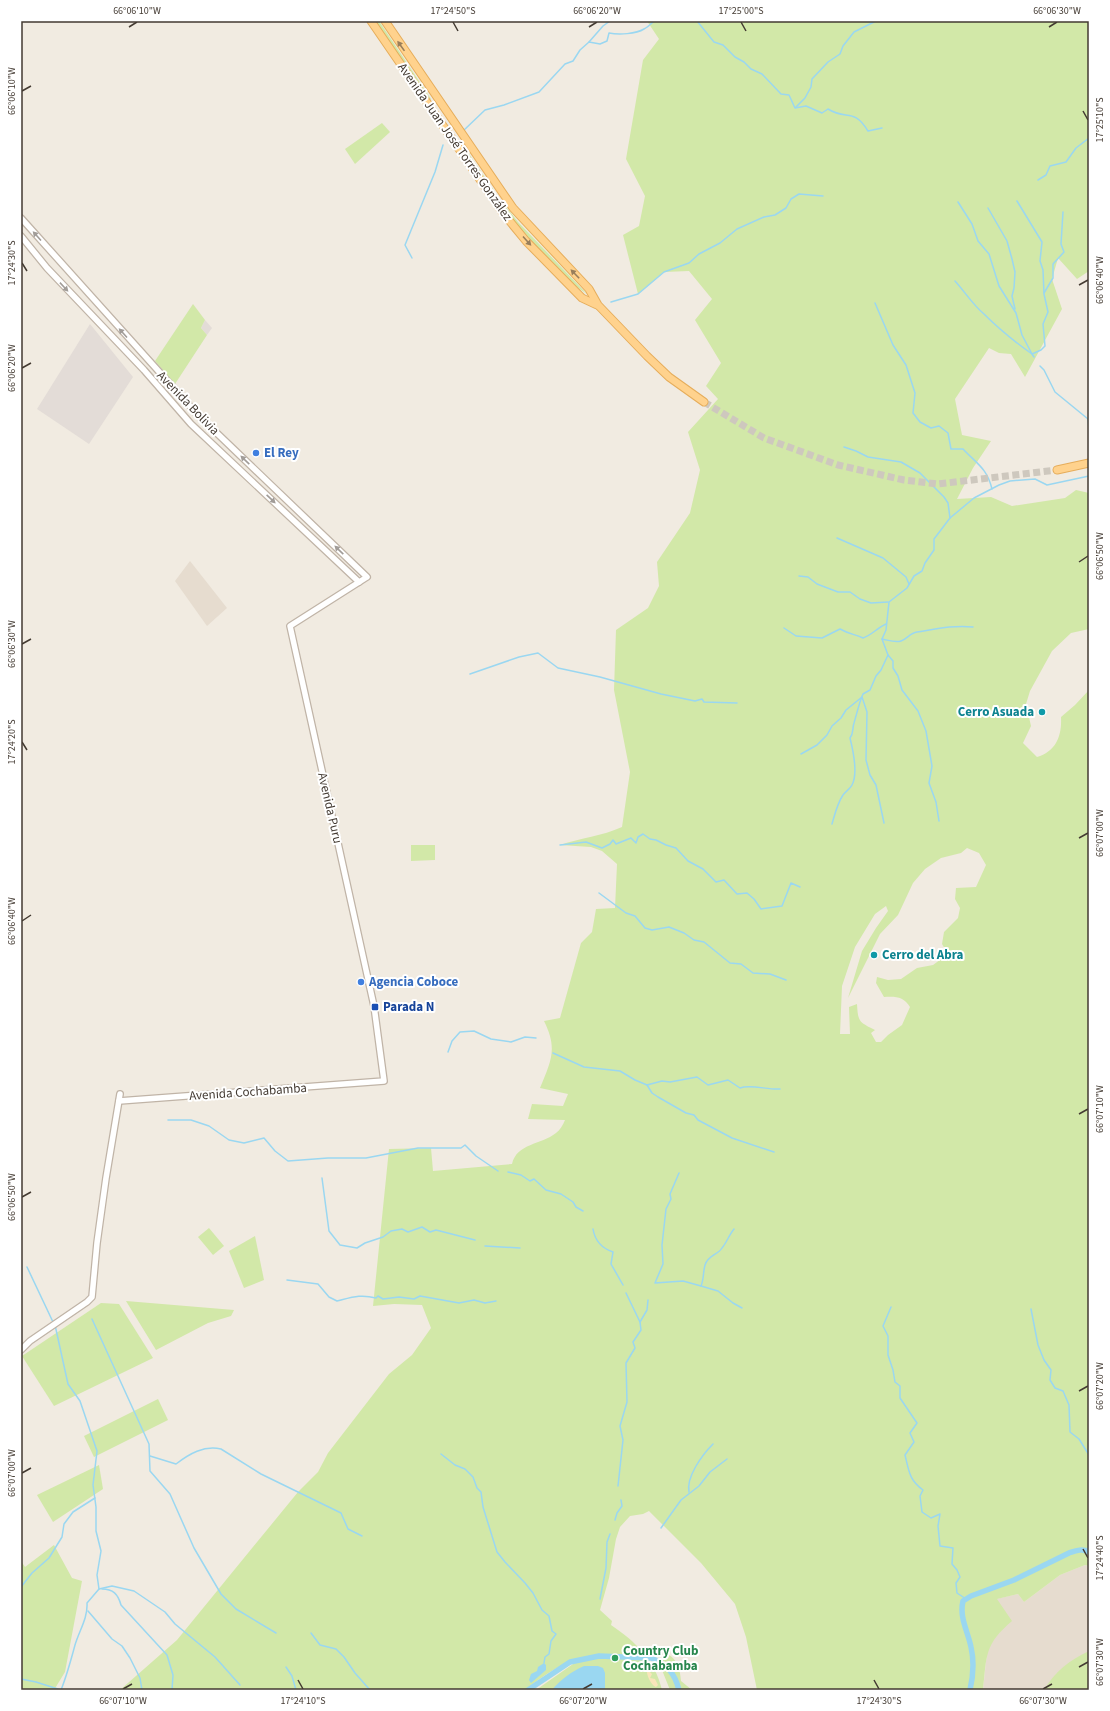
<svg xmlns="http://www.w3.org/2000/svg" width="1110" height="1711" font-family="'Source Sans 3',sans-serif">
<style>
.residential{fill:#e6dccf}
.industrial{fill:#e3dcd7}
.green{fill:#d2e8a8;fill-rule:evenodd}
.sand{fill:#f9e5ba}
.water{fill:#9ad7f1}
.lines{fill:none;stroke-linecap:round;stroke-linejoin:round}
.stream{stroke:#9ad7f1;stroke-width:1.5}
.canal{stroke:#9ad7f1;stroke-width:5.5}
.primary-tunnel{stroke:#cec8be;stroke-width:7;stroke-dasharray:7 3.5;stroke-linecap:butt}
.tertiary-casing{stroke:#c0b4a7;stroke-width:8}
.primary-casing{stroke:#e6ad5b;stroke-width:9}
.tertiary{stroke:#fff;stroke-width:5.5}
.primary{stroke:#ffd28d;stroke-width:7}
.oneway{fill:#987e5b}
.oneway2{fill:#a19c98}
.ticks{fill:none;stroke:#433a32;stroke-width:1.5}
.shop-dot{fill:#3f7fe0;stroke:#fff;stroke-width:1.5}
.culture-dot{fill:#0f9aa8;stroke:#fff;stroke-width:1.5}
.transit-dot{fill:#1a4fb4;stroke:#fff;stroke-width:1.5}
.leisure-dot{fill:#2e9e5b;stroke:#fff;stroke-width:1.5}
.labels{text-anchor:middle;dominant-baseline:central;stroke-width:4;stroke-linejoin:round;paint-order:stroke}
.street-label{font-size:13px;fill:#433a32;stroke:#fff}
.shop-label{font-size:13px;font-weight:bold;fill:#366cbe;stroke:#fff;text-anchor:start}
.culture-label{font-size:13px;font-weight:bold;fill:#0d838f;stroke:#fff;text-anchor:end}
.transit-label{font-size:13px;font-weight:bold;fill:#164399;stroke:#fff;text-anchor:start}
.leisure-label{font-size:13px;font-weight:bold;fill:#27864d;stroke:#fff;text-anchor:start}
.neatline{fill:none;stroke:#433a32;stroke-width:1.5}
.ticks-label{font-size:10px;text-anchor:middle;fill:#433a32}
</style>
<rect width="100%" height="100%" fill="#f1ebe1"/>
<g class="residential">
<path d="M190,561L227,608L207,626L175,581Z"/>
<path d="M1085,1565L1089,1566V1690H983L987,1652L994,1638L1002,1630L996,1599L1018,1594L1024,1602L1060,1575Z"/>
</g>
<g class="industrial">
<path d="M205,320L212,328L207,335L201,328Z"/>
<path d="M90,324L133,377L89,444L37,409Z"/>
</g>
<g class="green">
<path d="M374,21H379L431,99L428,102Z"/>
<path d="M647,21H1089V271L1077,279L1058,258L1052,279L1062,309L1025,377L1011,354L999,353L989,348L955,399L962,435L991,441L973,468L957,499L991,497L1012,506L1065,498L1076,490L1089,493V629L1071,633L1052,651L1030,691L1026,704L1031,726L1023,743L1037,757C1056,751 1062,736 1061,717L1075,705L1089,690V1566L1085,1565L1060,1575L1024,1602L1018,1594L997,1599L1012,1621C984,1645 987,1655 983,1690H757L746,1637L735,1604L701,1563L649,1511L643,1514L630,1516L620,1527L616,1539L609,1578L600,1610L612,1621L611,1625C636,1642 655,1660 662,1690H536L583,1657C561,1663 543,1676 525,1690H120L177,1640L298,1492L318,1472L328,1453L389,1374L412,1355L431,1328L422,1305L394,1304L373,1306L389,1149L431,1148L433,1171L512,1164C517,1143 541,1145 556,1133C560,1130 563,1125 565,1120L528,1119L532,1104L563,1106L568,1094L540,1088C551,1061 558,1049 544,1021L560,1018L581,943L592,932L596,909L615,908L617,864L602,851L591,847L560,845C581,838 602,836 622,827L630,772L614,690L616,630L648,608L659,586L657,562L690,513L700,470L688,432L718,399L706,386L721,363L695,320L712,299L689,271L664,272L638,294L623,235L639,226L645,196L626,159L643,60L659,39ZM967,848L979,853L986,865L976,887L956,888L955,899L960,908L958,918L944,932L942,944L948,954L933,965L917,968L901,979L888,980L877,977L876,983L884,997C896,996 904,997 910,1007L902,1025L888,1035L881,1042H876L871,1033L875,1030C859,1022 858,1022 857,1004L849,1007L850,1034H840L842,986L855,947L875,914L886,906L888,911L876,928L862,951L848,998L880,934L898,915L913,883L925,869L941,858L961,853Z"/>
<path d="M382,123L390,132L355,164L345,149Z"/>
<path d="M467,151L499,198L518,222L587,294L571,283L511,220L463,154Z"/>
<path d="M193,304L205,320L201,328L207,335L175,384L155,361Z"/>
<path d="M411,845H435V860L411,861Z"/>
<path d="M209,1228L224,1246L213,1255L198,1237Z"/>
<path d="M255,1236L264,1280L244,1288L229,1251Z"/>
<path d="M126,1301L234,1310L231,1316L208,1323L156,1350Z"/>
<path d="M101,1303L119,1304L153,1358L54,1406L22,1356Z"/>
<path d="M158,1399L168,1420L94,1457L84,1436Z"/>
<path d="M99,1465L103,1489L53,1522L37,1495Z"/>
<path d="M54,1545L72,1578L82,1581L65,1672L54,1690H21V1561L25,1567Z"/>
<path d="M1089,1651V1690H1044C1055,1671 1070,1660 1089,1651Z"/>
<path d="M663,1652C677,1657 680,1668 681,1681L692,1690H670L660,1665Z"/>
</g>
<path class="sand" d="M647,1669L652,1674L650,1678L655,1679L658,1685L656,1687C651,1685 646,1675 647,1669Z"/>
<g class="water">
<path d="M544,1663L546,1665V1670L531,1683L529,1680L531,1674L537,1671L538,1667Z"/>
<path d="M584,1666H598L603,1668L605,1673V1690H552C561,1679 571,1672 584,1666Z"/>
</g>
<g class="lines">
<g class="stream">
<path d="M697,21L714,42L723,45L735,57L744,62L751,69L762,74L781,94L789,95L795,108L806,106L822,113L828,109C847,121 853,107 868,131L882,128"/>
<path d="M589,42L603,26L610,21"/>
<path d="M796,107L805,98L811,87L812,79L828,62L840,54L843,46L854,32L876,21"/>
<path d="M463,131L485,110L504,105L539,92L565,64L573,61L580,50L589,42L600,44L607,41L609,33C619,35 636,34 644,29C648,27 651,24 654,21"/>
<path d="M1038,180L1046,175L1050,166L1066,162L1076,148L1089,138"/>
<path d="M958,202L972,224L978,241L989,254L999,286L1016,313L1022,335L1032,354L1041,350L1045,346L1043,324L1048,312L1044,294L1043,270L1040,261L1042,242L1017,201"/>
<path d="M988,208L1007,241L1012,259L1015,272L1014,288L1012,296L1015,309"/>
<path d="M412,258L405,245L435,172L443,145"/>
<path d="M955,281C965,292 973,305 984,314C999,329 1015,342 1032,354L1034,357"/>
<path d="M1044,293L1053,278V264L1064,252L1061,244L1063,212"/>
<path d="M611,302L638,294L664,272L689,263L699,254L720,243L737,229L764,217L775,215L786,208L791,199L799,194L823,196"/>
<path d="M875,303L893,345L906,365L915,393L913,413L920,422L931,428L939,426L948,433L951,449H963C977,464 987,468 992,489"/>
<path d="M1040,366L1044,370L1055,392L1088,419L1089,429"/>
<path d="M844,447L856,451L868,457L901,462L920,473L944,497L948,503L950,518"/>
<path d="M837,538L883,558L906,577L909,584"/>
<path d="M799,576L808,577L817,584L838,592H850L860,599L871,603L888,602"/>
<path d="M784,628L796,636L822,638L840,629C849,634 854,634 863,638C872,635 877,628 886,624"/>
<path d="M882,639C888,640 895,643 901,641C907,639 910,633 917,632C936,629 953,625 973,627"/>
<path d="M470,674L519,657L538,653L558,668L600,677L661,694L695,701L702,699L704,702L737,703"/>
<path d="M801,754L817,745L827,735L832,726L841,718L846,710L862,697L867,712L866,760L870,775L876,785L884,823"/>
<path d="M939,821L936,802L929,783L932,766L926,731L918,711L902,690L898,676L893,668V661L888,655L882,639L886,630L889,602L907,588L914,576L922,571L925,563L934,550V539L950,518L974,498L999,485L1010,481L1035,479L1047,485L1089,476"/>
<path d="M832,824C835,814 837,804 843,795C846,791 850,789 852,785C858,774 853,750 850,738C854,733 852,729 854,723C857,713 859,703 863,694L870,690L876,676L881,670L888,655"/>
<path d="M560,845L586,842L602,848L610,844L613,840L616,844L631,838L636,843L638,837L643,834L650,839L656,840L666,845L676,848L688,861L703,869L716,882L724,880L737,894L747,893L754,899L761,909L782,906L791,883L800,887"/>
<path d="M599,893L626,913L635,916L645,928L652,930L669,927L684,933L694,940L704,942L730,963L741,964L753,973L770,974L786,980"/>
<path d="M448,1052L452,1041L460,1032L474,1031L491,1039L511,1042L525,1037L536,1038"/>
<path d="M553,1053L584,1067L620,1071L635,1080L647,1085L662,1081L670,1082L697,1077L708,1085L728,1080L740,1088C750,1084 768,1090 780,1089"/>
<path d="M647,1085L652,1093L658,1097L686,1113L694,1115L698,1120L732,1138L774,1152"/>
<path d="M168,1120H191L209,1126L229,1140L244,1143L264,1138L275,1151L288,1161L328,1158H366L418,1148H461L465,1145L476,1156L498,1171"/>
<path d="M508,1172L521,1175L530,1181L534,1179L546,1190L561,1194L573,1202L576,1207L583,1211"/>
<path d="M679,1173L670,1194L671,1199L666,1209L662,1245L663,1264L655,1283L683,1281L701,1286C704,1279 703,1272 705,1265C708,1255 718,1255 722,1248C727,1242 729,1235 734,1229"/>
<path d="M322,1178L329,1231L340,1245L357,1248L365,1243L383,1237L391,1231L402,1229L408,1232L422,1227L430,1232L436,1230L475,1240"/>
<path d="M593,1229C595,1241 601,1248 613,1252L611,1264L623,1285"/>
<path d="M485,1246L520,1248"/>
<path d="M27,1267L53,1322"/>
<path d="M287,1280L318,1284L329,1297L337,1301C353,1297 361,1294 376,1298L378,1296L383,1299L399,1297L414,1299L420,1296L459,1303L474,1300L485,1303L496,1301"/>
<path d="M701,1286L718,1291L733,1303L742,1308"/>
<path d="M626,1293L640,1322"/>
<path d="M891,1307L883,1326L888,1336V1355L893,1370L895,1382L900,1386V1398L917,1423L910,1433L914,1442L905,1455C909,1471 909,1480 923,1490L920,1496L922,1512L931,1518L940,1514L938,1526L940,1546L953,1548L952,1564L957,1570L960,1577L956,1583L957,1593L966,1599"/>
<path d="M1031,1309L1038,1345L1044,1360L1051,1370L1050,1380L1055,1388L1063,1391L1069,1405L1070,1432L1079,1439L1089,1455"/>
<path d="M92,1319L149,1444L150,1471L170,1494L194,1548L221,1594L236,1609L276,1633"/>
<path d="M55,1325L68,1384L80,1401L97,1451L93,1485L96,1507V1531L101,1551L97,1575L99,1589L87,1603C88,1618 79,1631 75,1645C71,1660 67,1675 61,1690"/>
<path d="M441,1454L455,1465L465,1469L473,1477L477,1488L481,1492L483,1507L497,1552L505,1562L525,1583L533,1593L542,1610L549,1616L552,1631L556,1634L551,1641L549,1654L545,1657L544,1663"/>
<path d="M150,1456L176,1464C189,1454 204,1445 221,1449L261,1474L341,1513L348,1529L362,1536"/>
<path d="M618,1486L623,1440L620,1426L627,1402L626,1363L635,1348L633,1342L641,1330L640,1322L647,1310L648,1300"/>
<path d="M689,1492C686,1477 702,1455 713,1444"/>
<path d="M615,1520L617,1513L622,1506L621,1500"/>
<path d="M661,1528L681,1500L699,1486L710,1472L727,1459"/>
<path d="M1086,1550L1089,1547"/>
<path d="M21,1587L32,1573L49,1558L62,1537L64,1524L73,1512L95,1498"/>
<path d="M99,1589L112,1586L134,1591L165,1612L175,1624L215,1657L240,1685"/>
<path d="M102,1589C113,1589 118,1594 121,1605L167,1655L173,1675L172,1690"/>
<path d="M600,1599L606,1568L607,1542L610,1534"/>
<path d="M88,1611L112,1639L122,1646L130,1658L140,1678L142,1690"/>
<path d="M311,1633L320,1645L336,1649L344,1657L355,1673L370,1690"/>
<path d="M286,1667L292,1676L296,1690"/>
<path d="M21,1679L36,1682L61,1690"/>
</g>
<g class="canal">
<path d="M528,1690L570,1662L599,1656L651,1658C667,1664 675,1674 679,1690"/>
<path d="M970,1690C973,1677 974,1660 971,1647C968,1632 959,1617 963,1601L971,1596L1014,1580L1069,1553C1075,1551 1082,1548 1089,1552"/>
</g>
<path class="primary-tunnel" d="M704,402L764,438L838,465L904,480L938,484L1057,470"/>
<g class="tertiary-casing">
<g id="tertiary">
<path d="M21,218L198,415L367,577L290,626L374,1006L384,1081L119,1101"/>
<path d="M21,236L47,268L144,370L191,424L359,582"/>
<path d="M21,1350L30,1341L87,1302L92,1297L97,1243L106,1178L120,1094"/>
</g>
</g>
<g class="primary-casing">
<g id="primary">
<path d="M371,21L503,213L526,241L582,298L597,305"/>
<path d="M385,21L513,208L589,289L598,305L647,356L669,377L704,402"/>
<path d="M1057,470L1089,463"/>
</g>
</g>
<use href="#tertiary" class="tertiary"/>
<use href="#primary" class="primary"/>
</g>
<defs><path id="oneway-solid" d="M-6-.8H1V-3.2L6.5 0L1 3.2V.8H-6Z"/></defs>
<g class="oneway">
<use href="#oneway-solid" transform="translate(401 46) rotate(-125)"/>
<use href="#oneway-solid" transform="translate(527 241) rotate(48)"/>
<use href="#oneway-solid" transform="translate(575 274) rotate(-134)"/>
</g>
<g class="oneway2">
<use href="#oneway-solid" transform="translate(37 236) rotate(-132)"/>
<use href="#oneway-solid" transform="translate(64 287) rotate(47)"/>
<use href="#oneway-solid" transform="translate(123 333) rotate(-132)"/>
<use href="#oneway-solid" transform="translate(245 460) rotate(-136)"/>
<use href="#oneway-solid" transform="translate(271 499) rotate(43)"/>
<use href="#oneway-solid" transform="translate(339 550) rotate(-136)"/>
</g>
<path class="ticks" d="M453,22L458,31M741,22L746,31M129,27L137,22M589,27L597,22M1049,27L1057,22M22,91L31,86M1083,111L1088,120M22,263L27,271M1079,285L1088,280M22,368L31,363M1079,562L1088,556M22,644L31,639M22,742L27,750M1079,838L1088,833M22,921L31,915M1079,1114L1088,1109M22,1197L31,1192M1079,1391L1088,1386M22,1473L31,1468M1083,1549L1088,1558M1079,1667L1088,1662M298,1680L303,1689M874,1680L879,1689M123,1689L132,1684M583,1689L592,1684M1043,1689L1052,1684"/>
<g class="shop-dot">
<circle cx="256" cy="453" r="4"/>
<circle cx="361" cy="982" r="4"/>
</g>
<g class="culture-dot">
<circle cx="1042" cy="712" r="4"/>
<circle cx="874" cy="955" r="4"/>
</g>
<rect class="transit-dot" x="371" y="1003" width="8" height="8" rx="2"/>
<circle class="leisure-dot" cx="615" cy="1658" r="4"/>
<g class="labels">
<g class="street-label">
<text transform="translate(455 142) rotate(55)">Avenida Juan José Torres González</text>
<text transform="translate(188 403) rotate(46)">Avenida Bolivia</text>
<text transform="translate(330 808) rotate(77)">Avenida Puru</text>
<text transform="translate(248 1092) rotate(-4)">Avenida Cochabamba</text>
</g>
<g class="shop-label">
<text x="264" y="453">El Rey</text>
<text x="369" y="982">Agencia Coboce</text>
</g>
<g class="culture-label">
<text x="1034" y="712">Cerro Asuada</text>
<text x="882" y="955" text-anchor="start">Cerro del Abra</text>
</g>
<g class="transit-label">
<text x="383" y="1007">Parada N</text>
</g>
<g class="leisure-label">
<text x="623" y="1651">Country Club<tspan x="623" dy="15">Cochabamba</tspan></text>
</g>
</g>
<rect width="1110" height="1711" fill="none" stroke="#ffffff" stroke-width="44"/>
<rect x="22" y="22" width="1066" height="1667" class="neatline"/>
<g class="ticks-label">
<text x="137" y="14">66°06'10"W</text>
<text x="453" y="14">17°24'50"S</text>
<text x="597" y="14">66°06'20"W</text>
<text x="741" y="14">17°25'00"S</text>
<text x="1057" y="14">66°06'30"W</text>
<text transform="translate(11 91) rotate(-90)" y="4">66°06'10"W</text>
<text transform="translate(1099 120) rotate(-90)" y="4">17°25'10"S</text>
<text transform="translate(11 263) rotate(-90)" y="4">17°24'30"S</text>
<text transform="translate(1099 280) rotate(-90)" y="4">66°06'40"W</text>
<text transform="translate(11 368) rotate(-90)" y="4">66°06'20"W</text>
<text transform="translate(1099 556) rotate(-90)" y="4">66°06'50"W</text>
<text transform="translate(11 644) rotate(-90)" y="4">66°06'30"W</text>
<text transform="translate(11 742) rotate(-90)" y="4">17°24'20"S</text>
<text transform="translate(1099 833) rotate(-90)" y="4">66°07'00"W</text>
<text transform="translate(11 921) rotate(-90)" y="4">66°06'40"W</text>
<text transform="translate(1099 1109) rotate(-90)" y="4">66°07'10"W</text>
<text transform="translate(11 1197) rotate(-90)" y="4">66°06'50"W</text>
<text transform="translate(1099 1386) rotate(-90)" y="4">66°07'20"W</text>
<text transform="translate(11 1473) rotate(-90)" y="4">66°07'00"W</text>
<text transform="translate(1099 1558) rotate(-90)" y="4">17°24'40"S</text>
<text transform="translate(1099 1662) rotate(-90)" y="4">66°07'30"W</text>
<text x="123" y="1704">66°07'10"W</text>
<text x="303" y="1704">17°24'10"S</text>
<text x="583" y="1704">66°07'20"W</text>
<text x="879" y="1704">17°24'30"S</text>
<text x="1043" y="1704">66°07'30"W</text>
</g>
</svg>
